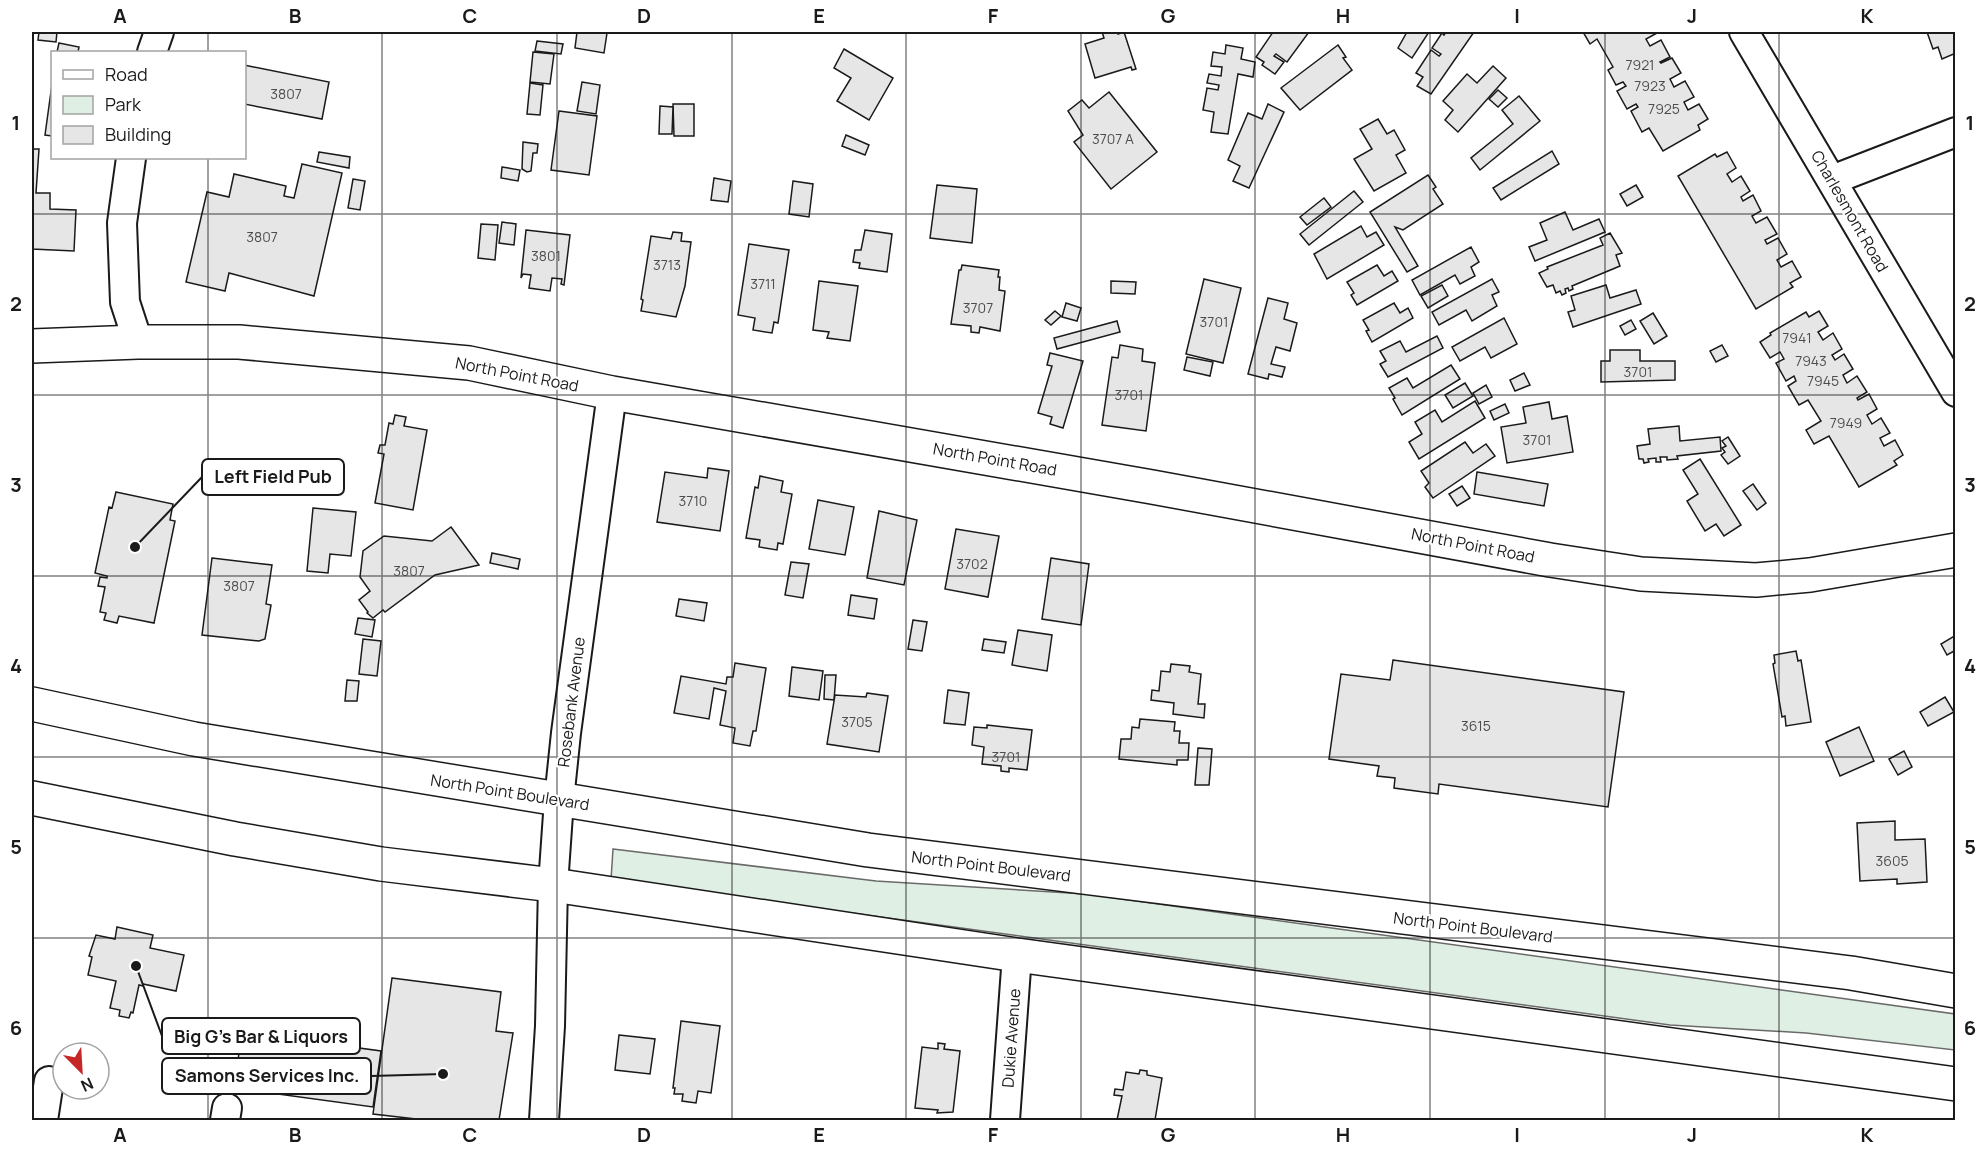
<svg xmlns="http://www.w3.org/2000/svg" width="1987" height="1152" font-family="Manrope,sans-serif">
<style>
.green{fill:#e0efe3;stroke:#6a6a6a;stroke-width:1.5}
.building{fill:#e6e6e6;stroke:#1a1a1a;stroke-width:1.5}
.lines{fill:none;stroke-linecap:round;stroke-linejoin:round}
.minor-casing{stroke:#1a1a1a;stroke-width:32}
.tertiary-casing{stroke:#1a1a1a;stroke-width:36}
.secondary-casing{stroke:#1a1a1a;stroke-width:36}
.minor{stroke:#fff;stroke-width:28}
.tertiary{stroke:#fff;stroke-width:33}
.secondary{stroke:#fff;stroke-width:33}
.grid{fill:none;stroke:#1a1a1a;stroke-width:1.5;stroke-opacity:0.55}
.labels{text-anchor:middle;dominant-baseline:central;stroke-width:4.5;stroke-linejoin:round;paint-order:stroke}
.number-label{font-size:14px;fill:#4d4d4d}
.street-label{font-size:16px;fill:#1a1a1a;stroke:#fff}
.leader{fill:none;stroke:#1a1a1a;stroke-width:2}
.callout-dot{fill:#1a1a1a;stroke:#fff;stroke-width:2}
.callout{fill:#fff;stroke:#1a1a1a;stroke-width:2}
.callout-label{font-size:18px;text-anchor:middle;font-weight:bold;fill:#1a1a1a}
.neatline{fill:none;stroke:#1a1a1a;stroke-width:2}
.grid-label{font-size:20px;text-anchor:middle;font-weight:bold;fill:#1a1a1a}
</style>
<rect width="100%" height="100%" fill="#fff"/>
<path class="green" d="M613,849L876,881L1086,894L1955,1014V1050L1806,1033L1670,1025L611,880Z"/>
<g class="building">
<path d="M39,32H57L56,42L38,40Z"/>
<path d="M577,32L607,33L604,53L575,48Z"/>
<path d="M1102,32H1117L1118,34L1124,32L1136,69L1132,70L1131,67L1095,78L1085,44L1104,38Z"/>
<path d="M1273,32H1309L1287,62L1276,54L1274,56L1284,62L1275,74L1262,65L1264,62L1256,57Z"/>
<path d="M1407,32H1429L1412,58L1398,48Z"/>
<path d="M1446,32H1474L1431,94L1417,86L1423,77L1416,73L1431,50L1439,56L1441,54L1432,48L1442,33L1444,35Z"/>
<path d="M1583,32H1656L1657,33L1646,39L1650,46L1661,40L1670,57L1660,62L1661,63L1672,58L1681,73L1670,79L1674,87L1685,81L1694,97L1684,102L1688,110L1699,104L1708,119L1698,125L1700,130L1663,151L1649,128L1642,132L1631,111L1638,107L1636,104L1627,109L1617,91L1626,86L1623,82L1616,85L1608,70L1613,67L1597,39L1590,44Z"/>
<path d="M1927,32H1956V53L1942,59L1938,47L1933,49Z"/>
<path d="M537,41L563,44L561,54L535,51Z"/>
<path d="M59,43L79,47L78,52H82H57Z"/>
<path d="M1226,45L1243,48L1241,59L1255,62L1253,77L1238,74L1228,134L1211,132L1214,112L1203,110L1207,88L1218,90L1219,85L1207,83L1209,74L1221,76L1222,67L1211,66L1213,52L1225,54Z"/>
<path d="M1338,45L1346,57L1343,58L1352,70L1300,110L1281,88Z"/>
<path d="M844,49L893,78L869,120L837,101L851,78L834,68Z"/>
<path d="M533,52L554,54L550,84L530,82Z"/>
<path d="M244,65L329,82L322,119L244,104Z"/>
<path d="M1493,66L1506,78L1458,132L1445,120L1453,110L1443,101L1467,74L1477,83Z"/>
<path d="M582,82L600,85L596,114L577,111Z"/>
<path d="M530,83L543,85L540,115L527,114Z"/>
<path d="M52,84V136L45,135Z"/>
<path d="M1498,90L1507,98L1498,107L1489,99Z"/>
<path d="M1109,92L1157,152L1111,189L1074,142L1083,135L1068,111L1082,100L1089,108Z"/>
<path d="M1519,96L1540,121L1480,170L1471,158L1513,124L1502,110Z"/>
<path d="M673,104H694V136H674Z"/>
<path d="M1268,104L1284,112L1249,188L1233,181L1240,166L1228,160L1248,113L1262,119Z"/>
<path d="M660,106L673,107L672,134H659Z"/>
<path d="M559,111L597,116L589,175L551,170Z"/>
<path d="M1378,119L1387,134L1394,130L1405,150L1396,155L1406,173L1374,191L1354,159L1372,149L1360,129Z"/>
<path d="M846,135L869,145L865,155L842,146Z"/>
<path d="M523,142L538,144L537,153H533L531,171L527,172L522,169Z"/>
<path d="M32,149H39L36,193H50V209L76,210L74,251L32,249Z"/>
<path d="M1552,151L1559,164L1501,200L1493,188Z"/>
<path d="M319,152L350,157L349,168L317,162Z"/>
<path d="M1727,152L1736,168L1727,174L1732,182L1741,176L1750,191L1741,197L1743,201L1753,195L1761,211L1752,216L1756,223L1767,217L1777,234L1765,240L1767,244L1778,238L1787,254L1777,260L1781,267L1792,261L1801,277L1790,283L1793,287L1756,309L1678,176L1715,154L1717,157Z"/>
<path d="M302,164L342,173L314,296L229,273L225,291L186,282L207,192L229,197L234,174L286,186L284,196L294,198Z"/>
<path d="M502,167L520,170L518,181L501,178Z"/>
<path d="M1428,175L1436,187L1433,189L1443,204L1403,230L1395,227L1418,266L1407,272L1370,212Z"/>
<path d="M714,178L731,181L728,202L711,200Z"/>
<path d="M353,179L365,181L360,210L348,208Z"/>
<path d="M793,181L813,184L809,217L789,214Z"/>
<path d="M937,185L977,189L972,243L930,238Z"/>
<path d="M1636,185L1643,197L1627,206L1620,194Z"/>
<path d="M1354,191L1363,202L1309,245L1300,234Z"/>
<path d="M1324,198L1331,207L1307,225L1300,217Z"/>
<path d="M1565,212L1573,230L1599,219L1605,232L1535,261L1529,247L1547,240L1540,223Z"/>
<path d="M502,222L516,224L514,245L499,243Z"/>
<path d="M481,224L498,225L495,260L478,258Z"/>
<path d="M1361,226L1367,237L1376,232L1384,245L1327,279L1314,254Z"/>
<path d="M526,230L570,235L564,285L561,284L562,279L552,278L550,291L529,288L531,275L523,274L521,278Z"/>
<path d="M865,230L892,234L887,272L859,268L860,263L853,262L855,250H861Z"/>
<path d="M673,232L682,233L681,241L691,242L685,286L676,317L641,311L643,300L641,299L651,236L671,239Z"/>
<path d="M1610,233L1622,253L1616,255L1620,266L1572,286L1573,289L1569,291L1568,288L1565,289L1566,293L1562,295L1560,291L1556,293L1553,285L1547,287L1539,273L1548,269L1547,267L1603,245L1600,238Z"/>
<path d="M749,244L789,250L778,323L774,322L772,333L753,330L755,318L738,315Z"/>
<path d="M1471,247L1479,262L1471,267L1475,276L1460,284L1455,275L1420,295L1412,280Z"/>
<path d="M962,265L999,270L998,277H1000L999,290L1005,291L1000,331L980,327L979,333L971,332V326L951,324L959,270H961Z"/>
<path d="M1377,265L1384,276L1392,271L1398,281L1357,305L1351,295L1354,293L1347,282Z"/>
<path d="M1204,279L1241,288L1223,363L1186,354Z"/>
<path d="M1492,279L1499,292L1492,295L1497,306L1472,321L1466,310L1439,325L1432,312Z"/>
<path d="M819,281L858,286L850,341L827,338L829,332L813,330Z"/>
<path d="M1111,281L1136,282L1135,294L1111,293Z"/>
<path d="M1442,285L1448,296L1428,308L1421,296Z"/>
<path d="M1606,285L1610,298L1636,290L1641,304L1573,327L1568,312L1575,310L1571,296Z"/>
<path d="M1268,298L1288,303L1284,319L1297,323L1290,351L1276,347L1271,364L1285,367L1282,377L1269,374L1268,379L1248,374Z"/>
<path d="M1066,303L1081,308L1077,321L1062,317Z"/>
<path d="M1394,303L1400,313L1408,308L1413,318L1372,342L1366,331L1369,330L1363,320Z"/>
<path d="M1055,311L1061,316L1051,325L1045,320Z"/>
<path d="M1819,311L1828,326L1818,332L1823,340L1833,333L1842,349L1832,355L1835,360L1844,354L1853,369L1843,375L1847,383L1857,376L1867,392L1857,398L1858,400L1869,394L1877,409L1867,415L1872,424L1881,418L1890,433L1880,438L1884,446L1895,440L1903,455L1894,461L1897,465L1859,487L1829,436L1814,444L1806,430L1821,421L1808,400L1799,405L1788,386L1796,381L1794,376L1786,381L1776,363L1784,359L1780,352L1770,358L1760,342L1771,335L1770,333L1806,312L1809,317Z"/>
<path d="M1653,313L1667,336L1654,344L1640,321Z"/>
<path d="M1504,318L1517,344L1491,358L1485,347L1460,361L1452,347Z"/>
<path d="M1631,320L1636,329L1625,335L1620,326Z"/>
<path d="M1117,321L1120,332L1057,349L1054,338Z"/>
<path d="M1437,336L1443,348L1388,377L1380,364L1386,361L1380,351L1400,341L1406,352Z"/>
<path d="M1120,345L1143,349L1142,361L1155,363L1146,431L1102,425L1112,357L1118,358Z"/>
<path d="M1722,345L1728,356L1716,362L1710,351Z"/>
<path d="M1610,350H1640V361H1675V380L1601,382V361H1610Z"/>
<path d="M1050,353L1083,361L1063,428L1050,424L1052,417L1038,413L1052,366L1047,365Z"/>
<path d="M1187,357L1213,362L1210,376L1184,370Z"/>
<path d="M1451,365L1460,379L1402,415L1393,399L1395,398L1389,388L1407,378L1413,388Z"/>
<path d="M1524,373L1530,385L1515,391L1510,380Z"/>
<path d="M1465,383L1473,396L1453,408L1445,395Z"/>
<path d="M1486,385L1492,397L1479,404L1473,393Z"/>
<path d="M1475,401L1485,418L1419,459L1409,442L1422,434L1415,422L1435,410L1442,422Z"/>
<path d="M1549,402L1552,419L1567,416L1573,452L1507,463L1501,427L1526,423L1523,407Z"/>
<path d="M1505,404L1509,413L1494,420L1490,411Z"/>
<path d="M395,415L406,417L404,426L427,430L413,510L375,503L384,454L378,453L380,445H385L389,423L393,424Z"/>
<path d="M1679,426L1680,441L1720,437L1721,451L1677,456L1678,459L1667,460V457H1660L1661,462H1656V458L1648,459L1649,462L1644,463L1643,459H1639L1637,446L1650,444L1648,429Z"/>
<path d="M1728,437L1740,456L1728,464L1721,455L1725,452L1722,448L1726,446L1722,441Z"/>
<path d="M1465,442L1473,453L1486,444L1495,456L1433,498L1425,487L1429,483L1421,471Z"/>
<path d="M1700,459L1741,525L1724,536L1716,524L1705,531L1687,501L1698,494L1683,470Z"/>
<path d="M708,468L729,471L720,531L657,522L665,472L707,478Z"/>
<path d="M1477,472L1548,484L1544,506L1474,494Z"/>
<path d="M760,476L783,481L781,492L792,494L783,544L778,543L777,550L759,547L760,540L746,538L755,487L758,488Z"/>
<path d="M1753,484L1766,503L1757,510L1743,491Z"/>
<path d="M1462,486L1470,498L1457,506L1449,494Z"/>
<path d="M116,492L173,504L170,520L175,521L154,623L119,616L117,623L104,620L106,613L100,612L105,587L98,586L100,577L107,578V576L95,573L109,507L112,508Z"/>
<path d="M818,500L854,507L845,555L809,549Z"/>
<path d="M313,508L356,512L351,556L330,554L328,573L307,571Z"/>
<path d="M879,511L917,520L904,585L867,578Z"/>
<path d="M451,527L479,565L435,575L385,612L383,610L373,618L367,613L368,612L359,600L370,591L360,577L363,551L384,536L432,541Z"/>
<path d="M956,529L999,536L988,597L945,589Z"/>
<path d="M492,553L520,559L518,569L490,563Z"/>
<path d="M212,558L272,565L266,604L271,605L265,639L259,641L202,635Z"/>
<path d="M1051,558L1089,564L1081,625L1042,619Z"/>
<path d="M791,562L809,564L803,598L785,595Z"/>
<path d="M851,595L877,599L874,619L848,615Z"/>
<path d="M679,599L707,603L704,621L676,616Z"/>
<path d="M358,618L375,620L372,637L355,634Z"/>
<path d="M913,620L927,622L922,651L908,649Z"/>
<path d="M1018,630L1052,635L1047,671L1012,665Z"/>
<path d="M1956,635V650L1947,655L1941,644Z"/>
<path d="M363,639L381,641L377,676L359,674Z"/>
<path d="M984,639L1006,642L1004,653L982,650Z"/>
<path d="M1796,651L1798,661L1801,660L1811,722L1786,726L1785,716L1782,717L1773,664L1775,663L1774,655Z"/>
<path d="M1393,660L1624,692L1608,807L1439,784L1438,794L1394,788L1395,778L1377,776L1379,766L1329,759L1341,674L1390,680Z"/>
<path d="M735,663L766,668L756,731H753L750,746L733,743L735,728L720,725L726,691L714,688L709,719L674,713L681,676L726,684L727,677H733Z"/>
<path d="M1171,664L1190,666L1189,672L1201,674L1198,704H1205L1204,718L1173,714L1174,703L1151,700L1152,690L1159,691L1161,671L1170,672Z"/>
<path d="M792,667L823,671L819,700L789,696Z"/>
<path d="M825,675H836L834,700L824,699Z"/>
<path d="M347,680L359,681L357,701H345Z"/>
<path d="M948,690L969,693L965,725L944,723Z"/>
<path d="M867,693L888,696L879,752L827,744L835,695L866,697Z"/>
<path d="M1945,697L1954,712L1928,726L1920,712Z"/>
<path d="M1140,719L1175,722L1174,731H1180L1179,743H1189L1188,760H1177V765L1119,759L1121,739H1131L1132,727L1139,728Z"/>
<path d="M987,725L1032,730L1027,770L1009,768V772L1001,771V766L982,764L984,747L972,745L974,727L987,728Z"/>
<path d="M1859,727L1874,761L1840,776L1826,742Z"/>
<path d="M1198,748L1212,749L1209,785H1195Z"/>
<path d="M1904,751L1912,767L1898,775L1889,759Z"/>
<path d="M1895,821V840L1925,839L1927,882L1897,884V879L1860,881L1857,823Z"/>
<path d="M117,927L153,935L150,948L184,955L176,991L143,984V986L139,985L133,1013L131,1012L129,1018L119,1016L120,1010L110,1008L116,981L88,975L92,957L89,956L96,935L115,939Z"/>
<path d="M392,978L501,992L496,1031L513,1033L499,1120H425L373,1114Z"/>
<path d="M681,1021L720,1026L711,1093L698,1091L696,1103L682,1101L683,1094H674L675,1088H673Z"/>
<path d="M242,1032L381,1051L373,1107L234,1088Z"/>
<path d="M619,1035L655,1039L650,1074L615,1070Z"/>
<path d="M938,1043L945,1044L944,1049L960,1051L953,1112L937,1113L938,1110L915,1108L922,1047L938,1049Z"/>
<path d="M1140,1070L1147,1071V1075L1162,1078L1155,1120H1117L1122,1096L1114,1095L1115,1089L1123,1090L1126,1072L1139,1074Z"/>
</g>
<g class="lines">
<g class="minor-casing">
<g id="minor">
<path d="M1744,32L1956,392"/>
<path d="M152,52L159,32"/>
<path d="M131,158L122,223L125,302L138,342"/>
<path d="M1832,180L1956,132"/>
<path d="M43,1120L49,1081"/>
<path d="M225,1120L227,1108"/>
<path d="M544,1120L550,1026L553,885L559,800L566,733L612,393"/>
<path d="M1005,1120L1017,955"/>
</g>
</g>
<g class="tertiary-casing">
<path id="tertiary" d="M32,346L138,342H239L469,363L612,393L1152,487L1550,560L1641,574L1756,580L1810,575L1956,550"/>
</g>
<g class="secondary-casing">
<g id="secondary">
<path d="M32,704L194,739L868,850L1851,973L1956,991"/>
<path d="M32,798L235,839L381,864L553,885L1017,955L1956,1084"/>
</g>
</g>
<use href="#minor" class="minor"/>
<use href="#tertiary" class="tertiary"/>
<use href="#secondary" class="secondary"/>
</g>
<path class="grid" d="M208,32V52M382,32V1120M557,32V1120M732,32V1120M906,32V1120M1081,32V1120M1255,32V1120M1430,32V1120M1605,32V1120M1779,32V1120M208,158V1120M32,214H1956M32,395H1956M32,576H1956M32,757H1956M32,938H1956"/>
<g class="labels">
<g class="number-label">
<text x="1640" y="64">7921</text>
<text x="1650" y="85">7923</text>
<text x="286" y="93">3807</text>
<text x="1664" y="108">7925</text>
<text x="1113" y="138">3707 A</text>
<text x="262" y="236">3807</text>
<text x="546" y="255">3801</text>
<text x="667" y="264">3713</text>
<text x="763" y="283">3711</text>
<text x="978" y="307">3707</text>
<text x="1214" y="321">3701</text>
<text x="1797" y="337">7941</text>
<text x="1811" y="360">7943</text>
<text x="1638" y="371">3701</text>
<text x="1823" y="380">7945</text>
<text x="1129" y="394">3701</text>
<text x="1846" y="422">7949</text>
<text x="1537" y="439">3701</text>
<text x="693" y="500">3710</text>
<text x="972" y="563">3702</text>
<text x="409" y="570">3807</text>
<text x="239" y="585">3807</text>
<text x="857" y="721">3705</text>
<text x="1476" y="725">3615</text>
<text x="1006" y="756">3701</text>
<text x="1892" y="860">3605</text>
</g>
<g class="street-label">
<text transform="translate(1850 211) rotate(60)">Charlesmont Road</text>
<text transform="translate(517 374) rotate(11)">North Point Road</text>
<text transform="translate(995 459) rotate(10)">North Point Road</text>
<text transform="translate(1473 545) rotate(11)">North Point Road</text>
<text transform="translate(571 702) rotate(-83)">Rosebank Avenue</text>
<text transform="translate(510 792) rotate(9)">North Point Boulevard</text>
<text transform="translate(991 866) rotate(7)">North Point Boulevard</text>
<text transform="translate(1473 927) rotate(7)">North Point Boulevard</text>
<text transform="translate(1011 1038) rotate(-86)">Dukie Avenue</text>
</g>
</g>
<path class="leader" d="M135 547L202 477M136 966L162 1036M443 1074L371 1076"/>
<g class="callout-dot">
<circle cx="135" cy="547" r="6"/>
<circle cx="136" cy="966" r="6"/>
<circle cx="443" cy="1074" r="6"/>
</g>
<g class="callout">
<rect x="202" y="459" width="142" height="36" rx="6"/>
<rect x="162" y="1018" width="198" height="36" rx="6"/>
<rect x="162" y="1058" width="209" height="36" rx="6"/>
</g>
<g class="callout-label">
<text x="273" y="483">Left Field Pub</text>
<text x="261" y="1043">Big G’s Bar &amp; Liquors</text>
<text x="267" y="1082">Samons Services Inc.</text>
</g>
<rect width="1987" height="1152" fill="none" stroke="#ffffff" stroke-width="66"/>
<rect x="51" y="51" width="195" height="108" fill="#ffffff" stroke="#a3a3a3" stroke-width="1.5"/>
<rect x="63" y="70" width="30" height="9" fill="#ffffff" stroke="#a3a3a3" stroke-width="1.5"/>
<text x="105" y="81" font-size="18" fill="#1a1a1a">Road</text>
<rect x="63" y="96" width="30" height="18" fill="#e0efe3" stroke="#a3a3a3" stroke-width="1.5"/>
<text x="105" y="111" font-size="18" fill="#1a1a1a">Park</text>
<rect x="63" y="126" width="30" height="18" fill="#e6e6e6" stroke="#a3a3a3" stroke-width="1.5"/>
<text x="105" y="141" font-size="18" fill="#1a1a1a">Building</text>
<g transform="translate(81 1071) rotate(156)"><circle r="28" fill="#ffffff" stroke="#a3a3a3" stroke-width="1.5"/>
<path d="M0-4.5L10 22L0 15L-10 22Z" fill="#c62828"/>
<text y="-9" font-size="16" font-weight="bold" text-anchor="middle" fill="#1a1a1a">N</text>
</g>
<rect x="33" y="33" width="1921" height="1086" class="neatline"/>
<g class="grid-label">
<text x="120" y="23">A</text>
<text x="295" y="23">B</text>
<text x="470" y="23">C</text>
<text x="644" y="23">D</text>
<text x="819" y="23">E</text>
<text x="993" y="23">F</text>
<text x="1168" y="23">G</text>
<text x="1343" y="23">H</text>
<text x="1517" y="23">I</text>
<text x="1692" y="23">J</text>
<text x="1867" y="23">K</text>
<text x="16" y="130">1</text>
<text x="1970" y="130">1</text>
<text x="16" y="311">2</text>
<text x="1970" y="311">2</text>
<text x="16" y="492">3</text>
<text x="1970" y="492">3</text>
<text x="16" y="673">4</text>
<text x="1970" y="673">4</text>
<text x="16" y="854">5</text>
<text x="1970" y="854">5</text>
<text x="16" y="1035">6</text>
<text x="1970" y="1035">6</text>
<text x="120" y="1142">A</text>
<text x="295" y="1142">B</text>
<text x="470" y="1142">C</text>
<text x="644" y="1142">D</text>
<text x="819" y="1142">E</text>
<text x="993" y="1142">F</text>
<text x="1168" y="1142">G</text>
<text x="1343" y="1142">H</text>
<text x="1517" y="1142">I</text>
<text x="1692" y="1142">J</text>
<text x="1867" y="1142">K</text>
</g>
</svg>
